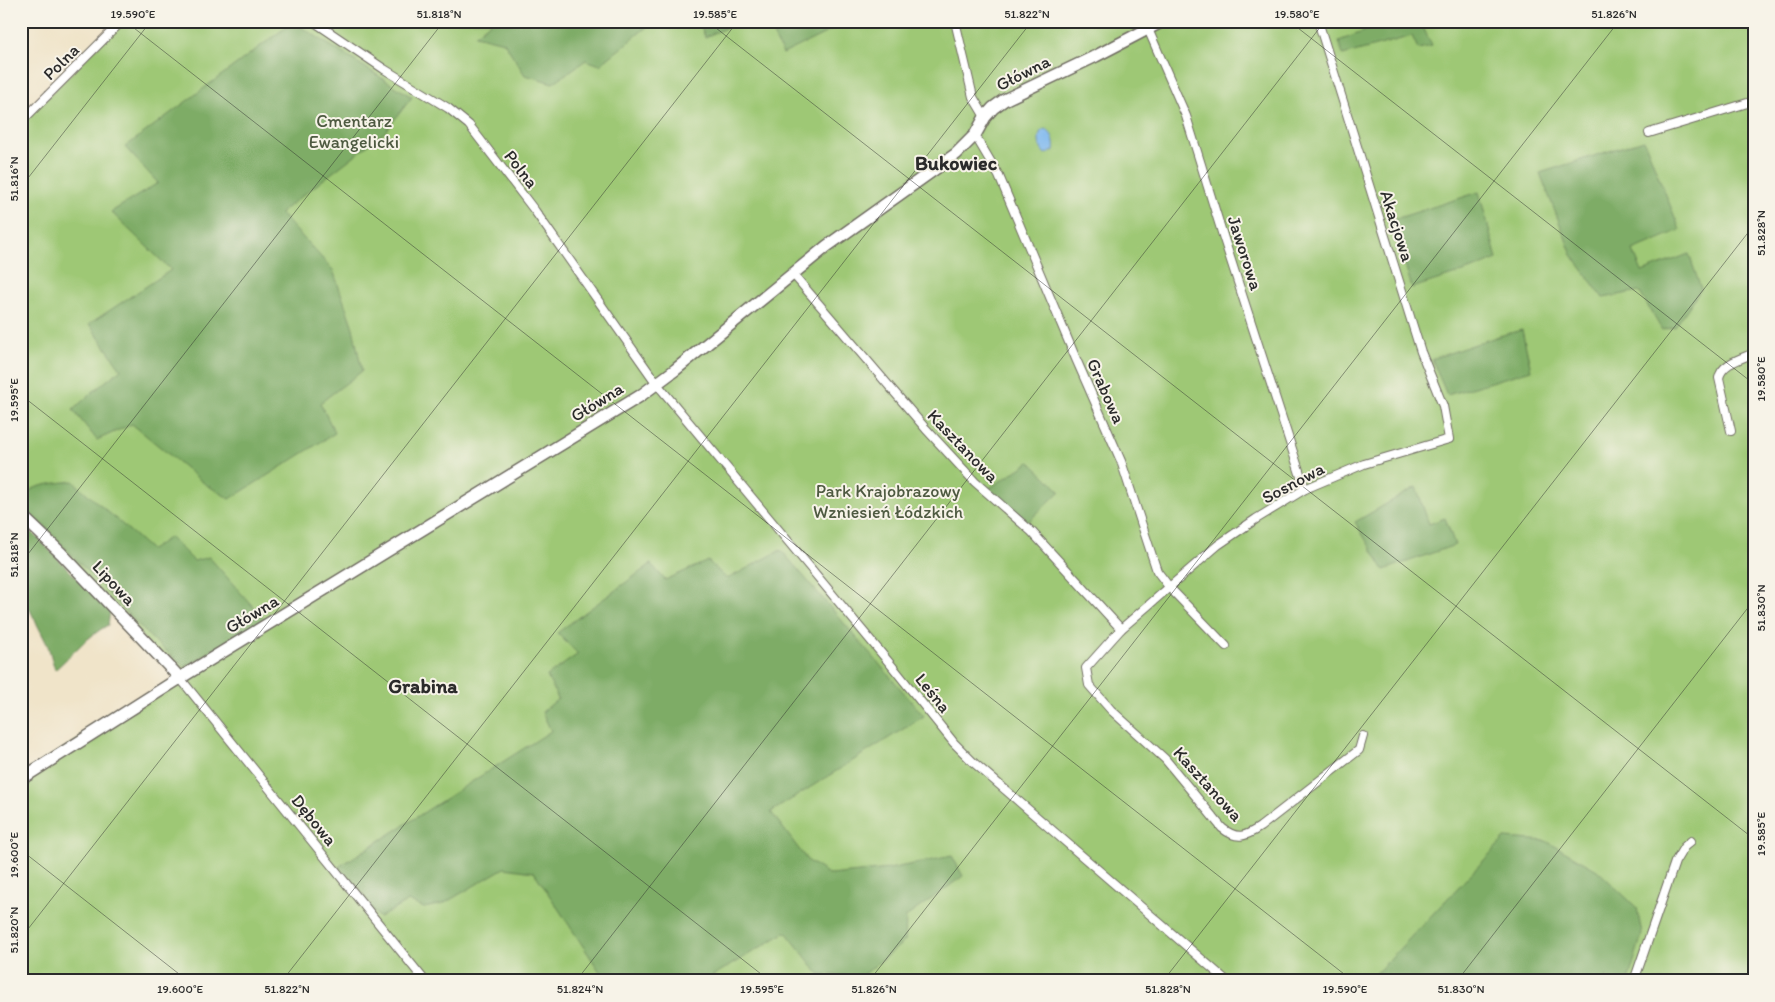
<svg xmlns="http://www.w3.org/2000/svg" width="1775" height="1002" font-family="Itim,sans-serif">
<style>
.green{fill:#9ec875;stroke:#647a50}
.forest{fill:#7eac66;stroke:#546c48}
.water{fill:#7eb8ef;stroke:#54728d}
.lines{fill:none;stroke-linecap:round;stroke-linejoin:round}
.street-casing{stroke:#706c62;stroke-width:10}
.secondary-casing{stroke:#706c62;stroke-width:14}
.street{stroke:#fff;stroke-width:8}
.secondary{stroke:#fff;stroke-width:11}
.ticks{fill:none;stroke:#2b2b2b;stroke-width:1;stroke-opacity:0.45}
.labels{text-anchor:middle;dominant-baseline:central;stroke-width:4;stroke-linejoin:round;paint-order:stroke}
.street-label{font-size:18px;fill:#2b2b2b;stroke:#f7f3e8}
.park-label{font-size:18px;fill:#4e5a41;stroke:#f7f3e8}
.quarter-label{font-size:20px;font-weight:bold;fill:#2b2b2b;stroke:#f7f3e8}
.neatline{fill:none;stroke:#2b2b2b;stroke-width:2}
.ticks-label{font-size:12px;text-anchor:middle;fill:#2b2b2b}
</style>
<rect width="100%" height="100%" fill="#f7f3e8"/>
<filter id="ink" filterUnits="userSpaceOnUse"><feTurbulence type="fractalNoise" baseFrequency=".02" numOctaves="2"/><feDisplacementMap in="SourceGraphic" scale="10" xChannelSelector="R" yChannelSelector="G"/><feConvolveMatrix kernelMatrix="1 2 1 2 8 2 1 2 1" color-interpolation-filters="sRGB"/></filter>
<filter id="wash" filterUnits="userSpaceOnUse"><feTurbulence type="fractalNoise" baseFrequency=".0096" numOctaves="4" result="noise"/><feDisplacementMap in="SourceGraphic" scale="20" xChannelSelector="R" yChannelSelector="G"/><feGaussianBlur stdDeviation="1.12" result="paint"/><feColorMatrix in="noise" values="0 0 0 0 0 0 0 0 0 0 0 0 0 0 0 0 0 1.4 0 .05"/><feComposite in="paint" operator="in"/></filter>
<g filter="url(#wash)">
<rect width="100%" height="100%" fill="#f0e4c9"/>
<path class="green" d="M123,21H1754V981H21V775L181,676L21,517V124Z"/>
<g class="forest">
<path d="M492,21H654L600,65L586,60L553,83L525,75L504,42L475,35Z"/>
<path d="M699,21H742L705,37Z"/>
<path d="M766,21H850L783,54Z"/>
<path d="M1391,21H1420L1432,46L1418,49L1412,36L1343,55L1339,41Z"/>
<path d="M293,22L412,97L385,132L280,213L333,270L353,328L362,371L320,403L335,433L230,499L205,484L132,424L97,440L73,410L89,395L121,369L89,324L171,270L111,212L158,183L125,147Z"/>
<path d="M1644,140L1680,230L1633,250L1642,272L1689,254L1701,289L1675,327L1662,330L1639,291L1603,298L1572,255L1540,173Z"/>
<path d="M1479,192L1497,259L1475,268L1412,288L1392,220Z"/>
<path d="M1522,330L1531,370L1447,395L1432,359L1499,336Z"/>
<path d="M1030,462L1060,491L1028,522L988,489Z"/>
<path d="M73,481C99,505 125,526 151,550L170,537L194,561L209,557L264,619L185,667L150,637L47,529L21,507C21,483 55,484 73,481Z"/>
<path d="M1416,487L1429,524L1445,518L1455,545L1384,570L1355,522Z"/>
<path d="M21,524L28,528L110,612L108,625C88,636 72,654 55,670L48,646L21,592Z"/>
<path d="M781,550L924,716L771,812L807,860L830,875L889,869L952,856L963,876L906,917L905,941L861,977L819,974L786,932L704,981H618L616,978L611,981H606L534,872L504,868L443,904L424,908L408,901L379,918L337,868L551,731L542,712L558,699L547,676L578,654L557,633L651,564L665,580L708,561L727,579Z"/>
<path d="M1505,838L1546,841L1597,870L1637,908L1642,934L1628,981H1612L1607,976L1603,981H1369Z"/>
</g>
<path class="water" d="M1045,129C1054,134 1055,142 1054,151L1045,154C1039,148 1037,139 1041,131Z"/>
</g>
<g filter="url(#ink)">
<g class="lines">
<g class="street-casing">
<g id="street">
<path d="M313,21L384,69L448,108L469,125L535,211L657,384L892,666L954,743L973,762L1227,981"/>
<path d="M955,21L973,97L985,117"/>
<path d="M1318,21L1421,352L1443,406L1449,439L1364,464L1305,489L1256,519L1218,545L1121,629L1086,668L1089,685L1111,710L1165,759L1222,828C1237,840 1245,837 1260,827L1359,750L1363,736"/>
<path d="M1148,29L1186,116L1224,239L1305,489"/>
<path d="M21,122L122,21"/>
<path d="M1649,133L1754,101"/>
<path d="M975,135L999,176L1076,359L1121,461L1157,571L1170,588L1226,646"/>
<path d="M793,274L926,429L975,482L1032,532L1121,629"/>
<path d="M1731,431L1719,378C1722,363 1741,359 1754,353"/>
<path d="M180,678L425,981"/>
<path d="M1634,981L1675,862L1684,847L1691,841"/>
</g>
</g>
<g class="secondary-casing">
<g id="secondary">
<path d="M21,515L61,553L180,678"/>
<path d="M21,779L180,678L640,396L675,370L827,246L956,154L975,135L985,117L993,108L1004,100L1096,56L1163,21"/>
</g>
</g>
<use href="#street" class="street"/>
<use href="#secondary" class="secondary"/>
</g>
</g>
<path class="ticks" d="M125,21L1353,981M707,21L1754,839M1289,21L1754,384M21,187L151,21M21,395L770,981M21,563L444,21M21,850L188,981M21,938L738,21M282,981L1032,21M576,981L1325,21M869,981L1619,21M1163,981L1754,225M1457,981L1754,600M1750,981L1754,976"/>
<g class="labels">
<g class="street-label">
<text transform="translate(61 62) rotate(-45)">Polna</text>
<text transform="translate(1023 73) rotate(-27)">Główna</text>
<text transform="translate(521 169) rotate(52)">Polna</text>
<text transform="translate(1397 226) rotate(72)">Akacjowa</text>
<text transform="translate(1245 253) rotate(72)">Jaworowa</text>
<text transform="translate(1106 391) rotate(66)">Grabowa</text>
<text transform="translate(597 402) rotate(-32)">Główna</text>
<text transform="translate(963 446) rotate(46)">Kasztanowa</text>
<text transform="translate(1293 483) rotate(-28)">Sosnowa</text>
<text transform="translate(114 583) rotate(47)">Lipowa</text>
<text transform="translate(252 614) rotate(-31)">Główna</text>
<text transform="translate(933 693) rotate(51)">Leśna</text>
<text transform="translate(1208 784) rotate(48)">Kasztanowa</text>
<text transform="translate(314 820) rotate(51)">Dębowa</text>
</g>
<g class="park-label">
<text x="354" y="121">Cmentarz<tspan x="354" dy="21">Ewangelicki</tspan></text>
<text x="888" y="491">Park Krajobrazowy<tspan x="888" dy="21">Wzniesień Łódzkich</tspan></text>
</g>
<g class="quarter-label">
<text x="956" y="163">Bukowiec</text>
<text x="423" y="686">Grabina</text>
</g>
</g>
<rect width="1775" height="1002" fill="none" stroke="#f7f3e8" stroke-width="55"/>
<rect x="28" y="28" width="1720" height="946" class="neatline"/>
<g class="ticks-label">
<text x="133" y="18">19.590°E</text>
<text x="439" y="18">51.818°N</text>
<text x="715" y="18">19.585°E</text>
<text x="1027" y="18">51.822°N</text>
<text x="1297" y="18">19.580°E</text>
<text x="1614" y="18">51.826°N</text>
<text transform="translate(14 179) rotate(-90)" y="4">51.816°N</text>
<text transform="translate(1761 233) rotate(-90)" y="4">51.828°N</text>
<text transform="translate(1761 379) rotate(-90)" y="4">19.580°E</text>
<text transform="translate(14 400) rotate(-90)" y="4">19.595°E</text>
<text transform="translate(14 555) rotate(-90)" y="4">51.818°N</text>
<text transform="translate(1761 608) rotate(-90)" y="4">51.830°N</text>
<text transform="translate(1761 834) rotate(-90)" y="4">19.585°E</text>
<text transform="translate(14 855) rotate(-90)" y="4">19.600°E</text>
<text transform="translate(14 930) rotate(-90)" y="4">51.820°N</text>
<text x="180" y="993">19.600°E</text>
<text x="287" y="993">51.822°N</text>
<text x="580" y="993">51.824°N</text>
<text x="762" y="993">19.595°E</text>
<text x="874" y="993">51.826°N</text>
<text x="1168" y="993">51.828°N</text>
<text x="1345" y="993">19.590°E</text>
<text x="1461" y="993">51.830°N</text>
</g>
</svg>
